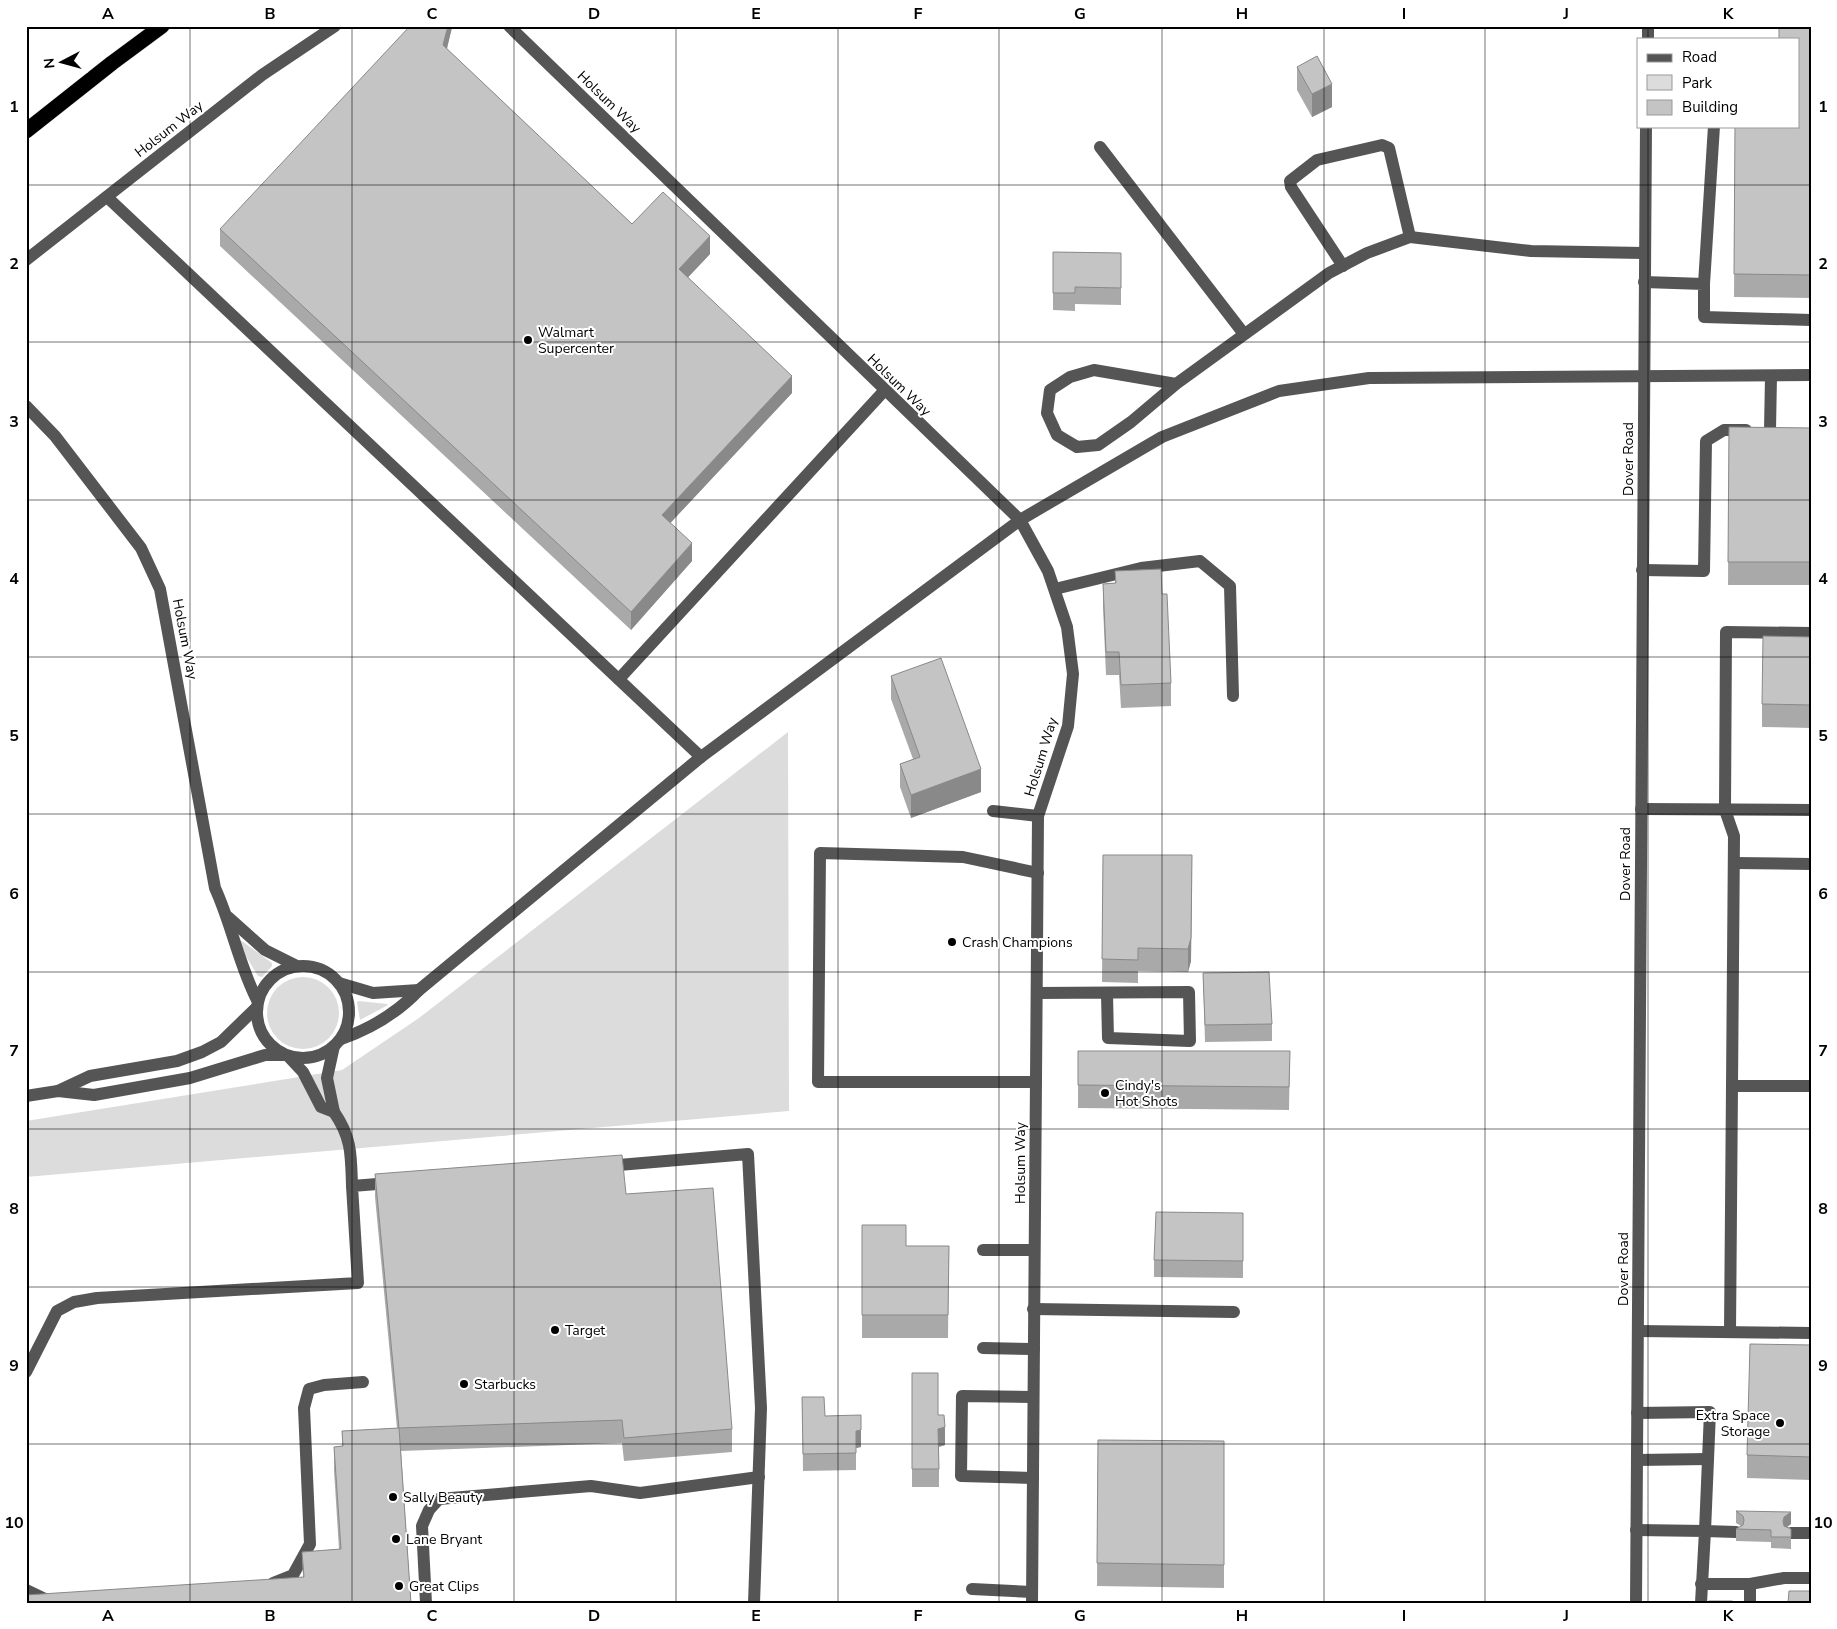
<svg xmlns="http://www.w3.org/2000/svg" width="1837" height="1629" font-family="'Nunito Sans',sans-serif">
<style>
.green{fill:#dcdcdc}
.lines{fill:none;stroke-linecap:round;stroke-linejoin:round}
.highway-casing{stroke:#dbdbdb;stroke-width:16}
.minor{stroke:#555;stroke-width:12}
.highway{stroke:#000;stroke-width:15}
.wall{fill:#a9a9a9}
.shaded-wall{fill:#898989}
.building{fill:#c4c4c4;stroke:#898989}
.grid{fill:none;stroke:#000;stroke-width:1;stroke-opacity:0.55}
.poi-dot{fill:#000;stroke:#fff;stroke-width:2}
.labels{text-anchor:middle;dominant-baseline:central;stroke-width:4;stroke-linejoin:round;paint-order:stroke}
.street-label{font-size:14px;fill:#000;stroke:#fff}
.poi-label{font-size:14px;fill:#000;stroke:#fff;text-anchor:start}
.neatline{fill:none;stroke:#000;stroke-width:2}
.grid-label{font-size:16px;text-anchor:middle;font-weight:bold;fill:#000}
</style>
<rect width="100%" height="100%" fill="#fff"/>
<g class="green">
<path d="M788,732L789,1111L26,1177V1121L342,1070L419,1018Z"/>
<path d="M242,941L272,963V966L262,977L258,976L239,945V942Z"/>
<circle cx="303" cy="1013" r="36"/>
<path d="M359,1001L387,1004L388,1005L360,1020L357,1002Z"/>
</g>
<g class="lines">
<g class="highway-casing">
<path id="highway" d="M26,131L112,63L162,26"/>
</g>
<g class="minor">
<path d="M509,26L1020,520L1048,571L1067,627L1073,674L1068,726L1038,816L1032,1603"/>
<path d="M1648,39V26"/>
<path d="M1100,147L1244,334"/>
<path d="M107,197L701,757"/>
<path d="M26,260L262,75L335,26"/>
<path d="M1343,266L1291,187L1290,181L1317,160L1382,145L1389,148L1410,237"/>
<path d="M1644,282L1704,284V317L1811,320"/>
<path d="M1704,284L1714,126"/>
<path d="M1176,384L1094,370L1070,377L1050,390L1047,413L1057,435L1077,447L1098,445L1131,422L1176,384L1329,273L1367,253L1410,237L1531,251L1644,253"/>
<path d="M26,406L55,436L141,548L160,589L215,888C232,925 239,966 258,1002"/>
<path d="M1770,430L1771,376"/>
<path d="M1642,570L1704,571L1706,441L1724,430H1746"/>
<path d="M1055,589L1141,568L1200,561L1230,586L1233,696"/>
<path d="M619,679L884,391"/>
<path d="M1641,809L1811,810"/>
<path d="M993,811L1038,816"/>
<path d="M1734,863L1811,864"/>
<path d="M228,917L265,950L297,966"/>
<circle cx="303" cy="1012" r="46"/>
<path d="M339,983L373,993L419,990"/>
<path d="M1037,993L1189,992L1190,1041L1108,1038L1107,994"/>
<path d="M341,1039C370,1029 397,1013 419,990L701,757L1020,520L1162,437L1279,391L1369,378L1811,375"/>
<path d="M288,1056L303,1072L321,1107L334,1112L327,1078L334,1046"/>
<path d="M1036,1082H818L820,853L963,857L1038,873"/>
<path d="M1732,1086L1734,836L1725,810L1726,632L1811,633"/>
<path d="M58,1091L90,1076L177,1061L202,1052L221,1042L256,1008"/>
<path d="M26,1096L58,1091L94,1095L190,1078L265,1055H284"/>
<path d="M334,1112C352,1138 351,1155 352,1186"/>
<path d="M607,1166L748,1154L761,1408L754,1603"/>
<path d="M983,1250H1034"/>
<path d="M1033,1309L1234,1312"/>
<path d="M1638,1331L1811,1333"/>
<path d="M1730,1332L1732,1086H1811"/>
<path d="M983,1348L1034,1349"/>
<path d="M26,1372L57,1311L74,1302L97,1298L358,1283L352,1186L390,1183"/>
<path d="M1637,1413L1710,1412L1705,1531L1736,1532"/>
<path d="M1637,1460L1708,1459"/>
<path d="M1033,1478L961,1476L962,1396L1033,1397"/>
<path d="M1636,1530L1705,1531L1701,1603"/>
<path d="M1791,1533H1811"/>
<path d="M273,1583L293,1575L310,1544L304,1408L309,1389L324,1385L363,1382"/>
<path d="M1701,1584H1750V1603"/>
<path d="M1750,1584L1784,1578H1811"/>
<path d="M972,1589L1032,1592"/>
<path d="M26,1590L49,1601"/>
<path d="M426,1603L422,1526L429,1510L439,1499L591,1486L640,1493L759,1477"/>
<path d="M1636,1603L1646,126"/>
</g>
<use href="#highway" class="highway"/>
</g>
<g class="wall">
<path d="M452,26L447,49L632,224L710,254L688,277L792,393L670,523L692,561L631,630L220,246V229Z"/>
<path d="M1811,26V298L1734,297L1735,126H1798Z"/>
<path d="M1297,67L1332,107L1312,117L1297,90Z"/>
<path d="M1053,252L1121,253V305L1075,304V311L1053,310Z"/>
<path d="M1729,427L1811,428V585H1728Z"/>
<path d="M1115,571L1162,594L1171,683V706L1121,708L1119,675H1106L1103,607V584L1115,583Z"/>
<path d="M1811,637V728L1762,727V704Z"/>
<path d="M891,676L981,792L911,818L900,787V764L913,759L891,699Z"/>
<path d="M1103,855H1192L1191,961L1188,972L1138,971V983L1102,982Z"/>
<path d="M1203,973L1272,1024V1041L1205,1042Z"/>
<path d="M1078,1051H1290L1289,1110L1078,1108Z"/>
<path d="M375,1174L626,1194L732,1429V1452L624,1461L622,1443L401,1451L411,1603L303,1577L302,1552L339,1549L334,1470V1447L342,1446V1431L397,1428L375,1197Z"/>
<path d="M1243,1213V1278L1154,1277V1260Z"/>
<path d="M862,1225L906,1246H949L948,1338H862Z"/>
<path d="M1811,1345V1480L1747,1478V1455Z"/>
<path d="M912,1373L938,1415L945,1445L939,1447V1487H912Z"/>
<path d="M802,1397L861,1447L856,1448V1470L803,1471Z"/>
<path d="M1098,1440L1224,1441V1588L1097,1586Z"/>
<path d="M1736,1511L1791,1524L1787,1527L1791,1529V1549L1771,1548V1542L1736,1541V1529L1741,1526L1736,1523Z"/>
</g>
<g class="shaded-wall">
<path d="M448,26H452V28L443,63V45Z"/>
<path d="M1332,84V107L1312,117V94Z"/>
<path d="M710,236V254L679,287V269Z"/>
<path d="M792,376V393L662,532V515Z"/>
<path d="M692,543V561L631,630V612Z"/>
<path d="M981,769V792L911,818V795Z"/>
<path d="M1192,855L1191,961L1188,972V949Z"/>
<path d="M945,1427V1445L938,1447V1429Z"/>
<path d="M861,1430V1447L856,1448V1431Z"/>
<path d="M1791,1512V1524L1784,1529L1783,1521L1784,1517Z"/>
</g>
<g class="building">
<path d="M410,26H448L443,45L632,224L663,192L710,236L679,269L792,376L662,515L692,543L631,612L220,229Z"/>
<path d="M1784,26H1811V275L1734,274L1735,126H1798V39H1779V29Z"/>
<path d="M1317,56L1332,84L1312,94L1297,67Z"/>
<path d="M1053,252L1121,253V288L1075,287V293H1053Z"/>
<path d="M1729,427L1811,428V562H1728Z"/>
<path d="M1161,569L1162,594H1167L1171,683L1121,685L1119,652H1106L1103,584L1116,583L1115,571Z"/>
<path d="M1763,636L1811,637V705L1762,704Z"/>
<path d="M941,658L981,769L911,795L900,764L920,757L891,676Z"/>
<path d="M1103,855H1192L1191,938L1188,949L1138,948V960L1102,959Z"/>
<path d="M1269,972L1272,1024L1205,1025L1203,973Z"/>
<path d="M1078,1051H1290L1289,1087L1078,1085Z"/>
<path d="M622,1155L626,1194L713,1188L732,1429L624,1438L622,1420L399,1428L375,1174Z"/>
<path d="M1156,1212L1243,1213V1261L1154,1260Z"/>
<path d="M862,1225H906V1246H949L948,1315H862Z"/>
<path d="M1750,1344L1811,1345V1457L1747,1455Z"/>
<path d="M912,1373H938V1415H944L945,1427L938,1429L939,1469H912Z"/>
<path d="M802,1397H824L825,1416L861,1415V1430L856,1431V1453L803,1454Z"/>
<path d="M399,1428L411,1603H26V1595L304,1577L302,1552L341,1549L334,1447L343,1446L342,1431Z"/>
<path d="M1098,1440L1224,1441V1565L1097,1563Z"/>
<path d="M1736,1511L1791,1512L1784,1517L1783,1521L1784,1526L1791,1529V1537H1771V1530L1736,1529L1743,1525L1744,1520L1743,1516Z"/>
<path d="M1789,1591H1811V1603H1788Z"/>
<rect x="1709" y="1601" width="23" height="2"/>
</g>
<path class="grid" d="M190,26V1603M352,26V1603M514,26V1603M676,26V1603M838,26V1603M999,26V1603M1162,26V1603M1324,26V1603M1485,26V1603M1648,26V39M1648,126V1603M26,185H1811M26,342H1811M26,500H1811M26,657H1811M26,814H1811M26,972H1811M26,1129H1811M26,1287H1811M26,1444H1811"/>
<g class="poi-dot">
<circle cx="528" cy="340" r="5"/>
<circle cx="952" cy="942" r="5"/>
<circle cx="1105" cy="1093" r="5"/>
<circle cx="555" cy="1330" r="5"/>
<circle cx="464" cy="1384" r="5"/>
<circle cx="1780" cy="1423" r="5"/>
<circle cx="393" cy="1497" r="5"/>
<circle cx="396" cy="1539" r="5"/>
<circle cx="399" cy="1586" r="5"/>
</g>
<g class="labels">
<g class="street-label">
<text transform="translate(609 102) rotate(44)">Holsum Way</text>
<text transform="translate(169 129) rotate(-38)">Holsum Way</text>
<text transform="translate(899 385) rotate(44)">Holsum Way</text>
<text transform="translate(1628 459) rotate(-90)">Dover Road</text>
<text transform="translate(185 639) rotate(79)">Holsum Way</text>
<text transform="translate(1041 757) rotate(-73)">Holsum Way</text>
<text transform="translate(1625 864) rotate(-90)">Dover Road</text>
<text transform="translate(1020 1163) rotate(-90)">Holsum Way</text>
<text transform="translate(1623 1269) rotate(-90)">Dover Road</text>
</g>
<g class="poi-label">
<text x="538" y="332">Walmart<tspan x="538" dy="16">Supercenter</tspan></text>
<text x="962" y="942">Crash Champions</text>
<text x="1115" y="1085">Cindy's<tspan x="1115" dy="16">Hot Shots</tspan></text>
<text x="565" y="1330">Target</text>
<text x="474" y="1384">Starbucks</text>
<text x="1770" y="1415" text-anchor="end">Extra Space<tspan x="1770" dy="16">Storage</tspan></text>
<text x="403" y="1497">Sally Beauty</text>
<text x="406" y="1539">Lane Bryant</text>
<text x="409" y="1586">Great Clips</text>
</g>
</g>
<rect width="1837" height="1629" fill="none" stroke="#ffffff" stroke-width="55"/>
<rect x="1637" y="38" width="162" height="90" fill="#ffffff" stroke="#999999"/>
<rect x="1647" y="54" width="25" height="8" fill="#555555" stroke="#999999"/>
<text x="1682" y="62" font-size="15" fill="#000000">Road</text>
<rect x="1647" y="75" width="25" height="15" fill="#dcdcdc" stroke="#999999"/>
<text x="1682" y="88" font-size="15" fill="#000000">Park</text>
<rect x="1647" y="100" width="25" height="15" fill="#c4c4c4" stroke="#999999"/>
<text x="1682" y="112" font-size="15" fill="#000000">Building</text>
<g transform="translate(62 62) rotate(264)" stroke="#ffffff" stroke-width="4" paint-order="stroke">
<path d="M0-4L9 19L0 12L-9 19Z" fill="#000000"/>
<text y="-8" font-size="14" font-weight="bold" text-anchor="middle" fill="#000000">N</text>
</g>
<rect x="28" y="28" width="1782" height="1574" class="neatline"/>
<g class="grid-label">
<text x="108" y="19">A</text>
<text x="270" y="19">B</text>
<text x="432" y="19">C</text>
<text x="594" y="19">D</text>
<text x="756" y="19">E</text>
<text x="918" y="19">F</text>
<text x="1080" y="19">G</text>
<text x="1242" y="19">H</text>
<text x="1404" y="19">I</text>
<text x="1566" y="19">J</text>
<text x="1728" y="19">K</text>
<text x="14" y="112">1</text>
<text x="1823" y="112">1</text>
<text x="14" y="269">2</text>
<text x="1823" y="269">2</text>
<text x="14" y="427">3</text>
<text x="1823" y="427">3</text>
<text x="14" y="584">4</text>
<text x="1823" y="584">4</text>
<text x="14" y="741">5</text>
<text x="1823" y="741">5</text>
<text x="14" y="899">6</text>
<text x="1823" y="899">6</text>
<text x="14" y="1056">7</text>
<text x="1823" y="1056">7</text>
<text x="14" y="1214">8</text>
<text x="1823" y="1214">8</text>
<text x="14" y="1371">9</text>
<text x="1823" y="1371">9</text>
<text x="14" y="1528">10</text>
<text x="1823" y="1528">10</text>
<text x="108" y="1621">A</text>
<text x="270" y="1621">B</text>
<text x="432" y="1621">C</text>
<text x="594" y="1621">D</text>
<text x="756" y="1621">E</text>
<text x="918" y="1621">F</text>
<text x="1080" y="1621">G</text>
<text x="1242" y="1621">H</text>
<text x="1404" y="1621">I</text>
<text x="1566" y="1621">J</text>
<text x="1728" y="1621">K</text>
</g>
</svg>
